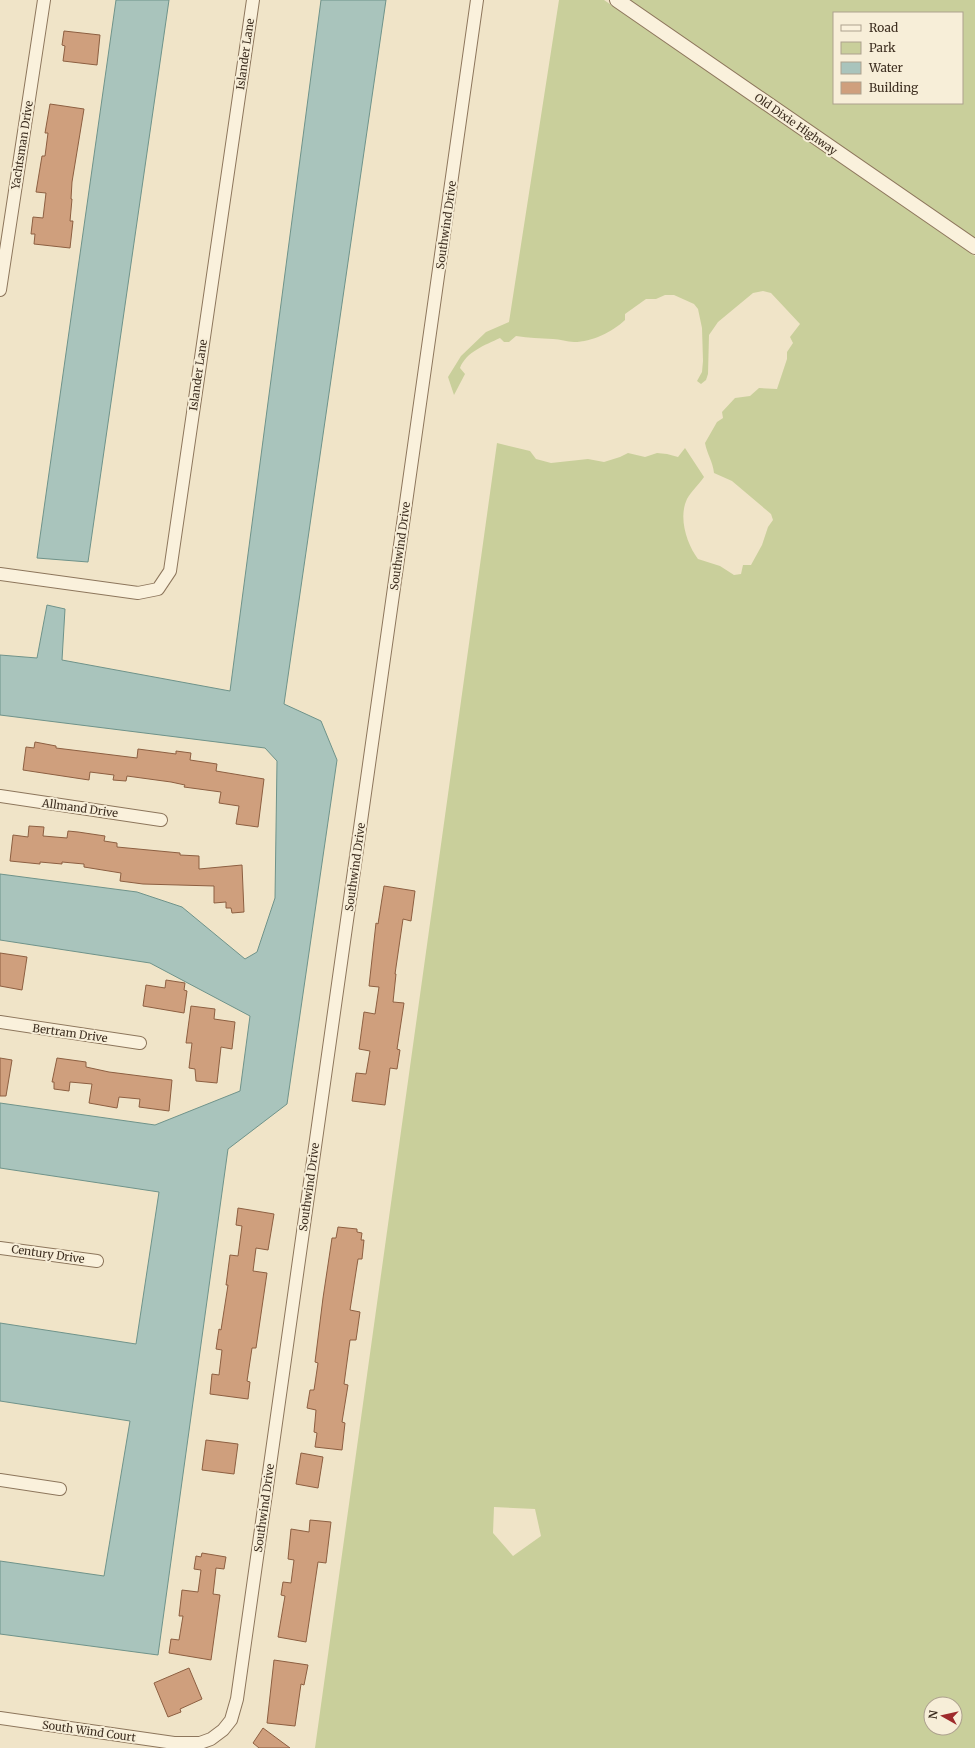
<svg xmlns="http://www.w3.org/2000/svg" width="975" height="1748" font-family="Merriweather,serif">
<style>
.green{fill:#c9cf9b;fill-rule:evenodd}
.water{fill:#a9c4bc;stroke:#6f938a}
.building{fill:#cf9f7d;stroke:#8d5f41}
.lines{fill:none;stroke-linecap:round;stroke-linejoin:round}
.minor-casing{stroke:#8d765c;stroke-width:14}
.tertiary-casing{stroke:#8d765c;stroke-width:16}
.minor{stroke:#faf1dc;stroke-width:12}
.tertiary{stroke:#faf1dc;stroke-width:14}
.labels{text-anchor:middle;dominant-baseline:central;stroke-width:4;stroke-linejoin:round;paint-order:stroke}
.street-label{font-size:11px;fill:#3d2e20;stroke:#f7eed8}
</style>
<rect width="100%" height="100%" fill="#f0e4c8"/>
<g class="green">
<path d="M559,0H604L975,256V1748H315L497,443L530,451L536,459L551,463L588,459L604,462L620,457L628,453L645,457L657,453L667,454L678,457L685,448L704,477C699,484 691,492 687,499C678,518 687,544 698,559L720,566L734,575L741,574L743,565H751L762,545L768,527L773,520L771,514L732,481L714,473C713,462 707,454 705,443L717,422L723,418L722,412L735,398L750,396L759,388L777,389L787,359V352L793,343L790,337L800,324L771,293L763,291L753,293L718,322L709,335L708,374L706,380L701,384L697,381L702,372L703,361L702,328L698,309L694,304L674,295H665L656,299H646L625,314V320C612,332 592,342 574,342C567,342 560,339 553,339C540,338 529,338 516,336L509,342H504L500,338C485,345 466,352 460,368L465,374L454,395L448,377L461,356L486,332L509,322ZM494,1507L535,1509L541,1536L513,1556L493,1533ZM931,1704H955V1728H931Z"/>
<path d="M629,0H975V239ZM834,13H962V103H834Z"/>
</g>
<g class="water">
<path d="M116,0H169L88,562L37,558Z"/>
<path d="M321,0H386L284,704L321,721L337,760L287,1104L228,1149L158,1655L0,1634V1561L104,1576L130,1421L0,1401V1323L136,1344L159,1192L0,1168V1103L155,1125L240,1091L250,1016L150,963L0,940V874L137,892L182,907L245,959L257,952L275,898L277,761L265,748L0,715V655L37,658L47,605L65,609L62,660L230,691Z"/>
</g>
<g class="building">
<path d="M64,31L100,35L97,65L63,61L65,46L62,45Z"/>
<path d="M50,104L84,109L72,182L71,199H72L70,221H73L70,248L34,244L35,234H31L33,217L43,218L46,193L36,192L42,156H45L48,133H45Z"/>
<path d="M35,742L56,746V748L137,758L138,749L176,754V751L191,753L190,760L217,764L216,771L264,779L258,827L236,824L239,806L219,803L221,792L184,787L185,785L171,782L127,776L126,781L113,780L114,775L90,772L89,780L23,770L26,747L34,748Z"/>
<path d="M29,826L44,827L43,836L67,838L68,831L78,832L105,836L104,841L117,843V847L180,853V855L199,856V869L242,865L244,912L232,913L231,908H226V902L214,903V886L143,884L120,881L121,873L84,867V864L62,862V864L40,862V864L10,861L13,835L28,837Z"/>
<path d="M384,886L415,891L411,921L403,919L395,974H396L393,1002L404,1003L397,1049L400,1050L397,1069L390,1068L385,1105L352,1101L356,1073L366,1074L370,1051L359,1049L364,1012L375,1014L379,987L369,986L376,923L378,924Z"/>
<path d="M0,953L27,957L22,990L0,986Z"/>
<path d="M166,980L185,983L184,990L187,991L184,1013L143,1006L146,985L165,988Z"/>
<path d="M191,1006L215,1009L214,1019L235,1022L232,1049L221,1047L217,1083L196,1081L195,1069L189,1068L192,1043H186Z"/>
<path d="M0,1058L12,1060L6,1096H0Z"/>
<path d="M57,1058L86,1062V1067L109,1072L172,1080L169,1111L139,1107L140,1099L119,1097L117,1108L89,1103L92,1084L70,1082L69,1091L54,1089V1082H52Z"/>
<path d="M238,1208L274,1214L268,1250L256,1248L253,1271L267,1273L256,1348H252L247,1381L250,1382L248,1399L210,1394L212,1374L219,1375L222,1350L216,1349L219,1329L221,1330L228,1285H226L230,1255L238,1256L242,1226L236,1225Z"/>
<path d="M338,1227L357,1229V1232L362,1233L361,1240H364L362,1259H358L350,1310L360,1312L356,1340H350L344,1384L348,1385L342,1422L345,1423L342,1450L315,1447L317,1433L314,1432L316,1410L307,1408L310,1390H314L318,1363L315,1362L323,1298L332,1238H336Z"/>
<path d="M206,1440L238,1444L234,1474L202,1470Z"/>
<path d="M301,1453L323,1457L318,1488L296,1484Z"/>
<path d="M310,1520L331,1522L326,1563L318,1562L306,1642L278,1637L285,1596L281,1595L283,1582L291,1583L294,1560L288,1559L291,1529L309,1532Z"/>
<path d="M202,1553L226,1557L224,1569L216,1568L213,1594L220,1595L211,1660L169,1653L171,1639L179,1640L183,1616H179L182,1590L198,1592L201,1570L194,1569L196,1556L201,1557Z"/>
<path d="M274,1660L308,1665L304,1685L301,1684L295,1726L267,1723Z"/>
<path d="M189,1668L202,1699L180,1709L181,1712L168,1717L154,1683Z"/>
<path d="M263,1728L290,1748H259L253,1743Z"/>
</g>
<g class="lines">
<g class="minor-casing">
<g id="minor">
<path d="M0,290L44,0"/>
<path d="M0,574L138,593L158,589L170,571L253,0"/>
<path d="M0,796L161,820"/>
<path d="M0,1022L140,1043"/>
<path d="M0,1248L97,1261"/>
<path d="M0,1480L60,1489"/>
<path d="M0,1718L174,1743H200L211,1739L223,1730L231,1720L237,1699L477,0"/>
</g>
</g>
<g class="tertiary-casing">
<path id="tertiary" d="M617,0L975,247"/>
</g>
<use href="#minor" class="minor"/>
<use href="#tertiary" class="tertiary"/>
</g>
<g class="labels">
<g class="street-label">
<text transform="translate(245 54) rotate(-82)">Islander Lane</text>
<text transform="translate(796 124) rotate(35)">Old Dixie Highway</text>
<text transform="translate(22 145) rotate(-81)">Yachtsman Drive</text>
<text transform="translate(446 225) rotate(-82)">Southwind Drive</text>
<text transform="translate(198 375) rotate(-82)">Islander Lane</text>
<text transform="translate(400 546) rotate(-82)">Southwind Drive</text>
<text transform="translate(80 808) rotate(8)">Allmand Drive</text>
<text transform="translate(355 867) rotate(-82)">Southwind Drive</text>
<text transform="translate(70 1033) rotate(8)">Bertram Drive</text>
<text transform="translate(309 1187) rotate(-82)">Southwind Drive</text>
<text transform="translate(48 1254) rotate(8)">Century Drive</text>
<text transform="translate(264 1508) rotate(-82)">Southwind Drive</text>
<text transform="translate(89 1731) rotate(8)">South Wind Court</text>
</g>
</g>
<rect x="833" y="12" width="130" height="92" fill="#f7eed8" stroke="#ada18e"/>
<rect x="841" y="25" width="20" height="6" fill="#faf1dc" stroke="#ada18e"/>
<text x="869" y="32" font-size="12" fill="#3d2e20">Road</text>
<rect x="841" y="42" width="20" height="12" fill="#c9cf9b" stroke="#ada18e"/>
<text x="869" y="52" font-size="12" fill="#3d2e20">Park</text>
<rect x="841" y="62" width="20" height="12" fill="#a9c4bc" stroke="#ada18e"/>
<text x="869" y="72" font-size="12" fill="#3d2e20">Water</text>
<rect x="841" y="82" width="20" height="12" fill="#cf9f7d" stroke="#ada18e"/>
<text x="869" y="92" font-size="12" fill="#3d2e20">Building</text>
<g transform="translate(943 1716) rotate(278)"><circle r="19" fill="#f7eed8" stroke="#ada18e"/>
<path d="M0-3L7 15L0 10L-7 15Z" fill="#9e2a2b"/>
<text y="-6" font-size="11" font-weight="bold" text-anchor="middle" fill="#3d2e20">N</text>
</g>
</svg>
